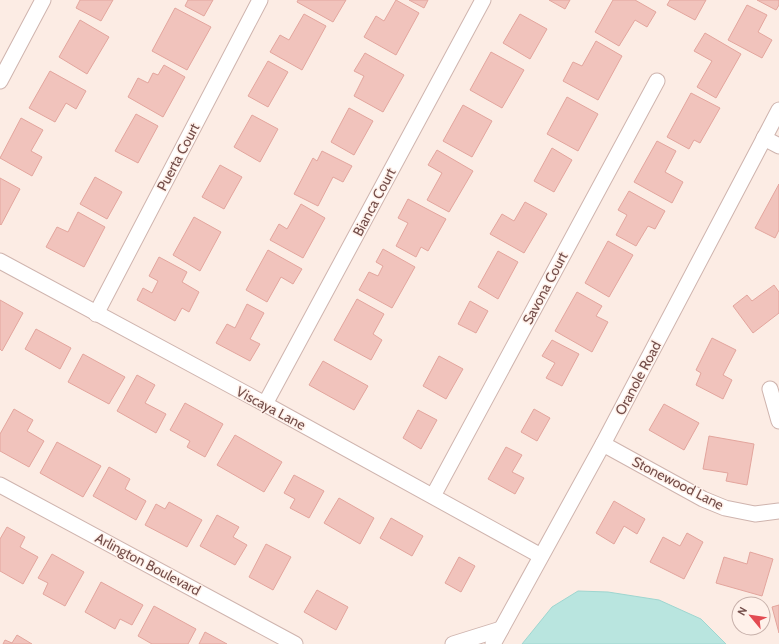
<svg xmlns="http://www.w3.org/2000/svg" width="779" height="644" font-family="Cabin,sans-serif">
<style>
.water{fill:#b9e5df;stroke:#9fd6d0}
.building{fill:#f1c3bc;stroke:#e3a59d}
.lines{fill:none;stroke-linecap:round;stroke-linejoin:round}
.minor-casing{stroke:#cfb4ae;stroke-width:17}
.minor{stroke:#fff;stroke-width:15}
.labels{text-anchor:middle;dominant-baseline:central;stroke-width:3;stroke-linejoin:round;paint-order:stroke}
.street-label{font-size:14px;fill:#744e4a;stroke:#fff1ea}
</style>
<rect width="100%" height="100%" fill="#fcece4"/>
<path class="water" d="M578,591L608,592L659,600L701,619L726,644H522L552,607Z"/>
<g class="building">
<path d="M80,0H113L101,21L76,8Z"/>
<path d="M188,0H213L204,16L185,6Z"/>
<path d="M298,0H346L333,22L297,2Z"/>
<path d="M396,0L419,13L396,55L364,37L376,16L384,21Z"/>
<path d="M409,0H428L424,8Z"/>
<path d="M549,0H570L565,9Z"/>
<path d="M613,0H635L656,12L647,27L635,20L619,46L595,32Z"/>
<path d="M670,0H706L695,20L667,5Z"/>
<path d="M757,0H779V5L776,10Z"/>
<path d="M747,5L767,15L758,32L772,40L762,58L728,40Z"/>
<path d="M175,8L211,27L187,70L152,51Z"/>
<path d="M304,14L326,26L302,70L270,52L280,35L289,40Z"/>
<path d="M520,14L547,29L530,59L503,43Z"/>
<path d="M80,20L109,37L87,74L59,57Z"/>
<path d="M705,33L741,54L716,98L697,87L712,61L694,51Z"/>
<path d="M596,41L622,56L598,100L563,81L573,62L582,66Z"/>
<path d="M491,52L524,70L502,108L470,90Z"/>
<path d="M365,53L404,75L383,112L354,96L364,76L354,71Z"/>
<path d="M268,61L288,72L268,107L248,96Z"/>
<path d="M164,65L185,77L163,117L128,97L138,78L148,83L153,73L158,75Z"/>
<path d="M50,71L86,91L76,109L66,103L55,122L29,108Z"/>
<path d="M691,93L720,108L700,143L694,140L689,149L667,137Z"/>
<path d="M567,97L598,114L578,151L547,134Z"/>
<path d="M463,105L492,121L472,157L443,141Z"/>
<path d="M349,108L373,121L354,155L331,142Z"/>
<path d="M136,114L158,126L138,163L115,151Z"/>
<path d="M252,115L278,129L260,162L234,147Z"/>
<path d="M21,118L43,130L31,151L42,157L32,176L0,158Z"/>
<path d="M657,141L676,151L665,172L683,182L672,203L634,182Z"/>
<path d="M552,148L572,160L554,192L534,181Z"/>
<path d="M437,150L473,171L449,212L427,200L442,173L428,165Z"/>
<path d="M322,151L352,166L343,182L333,177L318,206L294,194L313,158L317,161Z"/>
<path d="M220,165L242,177L224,209L202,197Z"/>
<path d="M95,177L122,192L107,219L80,204Z"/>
<path d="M0,178L20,189L1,225L0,224Z"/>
<path d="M779,184V230L775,238L755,228Z"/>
<path d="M629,191L665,211L655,229L648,226L636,246L616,235L627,215L618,210Z"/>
<path d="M408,199L446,219L428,251L421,247L416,257L396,246L408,223L398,218Z"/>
<path d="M525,202L547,214L524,253L490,234L502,214L514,221Z"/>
<path d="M301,204L325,218L303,258L270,240L279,224L287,229Z"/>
<path d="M78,212L105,227L84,267L46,247L57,227L68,232Z"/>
<path d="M194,217L221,232L200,271L173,255Z"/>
<path d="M608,241L633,255L609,297L585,283Z"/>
<path d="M383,249L415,267L392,308L359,290L369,272L378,276L383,266L376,262Z"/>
<path d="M268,250L302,269L293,284L281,277L267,302L246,290Z"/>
<path d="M498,251L518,262L498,299L478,287Z"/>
<path d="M159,257L187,272L182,282L199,292L189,312L182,308L175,321L137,300L143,288L152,293L158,281L149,276Z"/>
<path d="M774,285L779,292V313L753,333L733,306L747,295L752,301Z"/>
<path d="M577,292L602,306L596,316L608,322L592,352L555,331Z"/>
<path d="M357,299L384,314L373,334L382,340L371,360L334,340Z"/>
<path d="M0,300L23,313L2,351L0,349Z"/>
<path d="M470,301L488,311L476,333L458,324Z"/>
<path d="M247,304L264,313L250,339L260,344L250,361L216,343L227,324L235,328Z"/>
<path d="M36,329L71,348L60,369L25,349Z"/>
<path d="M712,338L736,350L723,375L732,380L723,399L696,385L701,373L696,370Z"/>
<path d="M552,340L579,354L562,386L546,378L555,363L542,356Z"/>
<path d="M83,354L125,377L109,404L68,382Z"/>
<path d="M439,356L463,369L446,399L423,386Z"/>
<path d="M323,361L368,386L354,410L309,385Z"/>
<path d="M137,375L155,385L145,403L166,414L156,433L117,411Z"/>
<path d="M185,403L223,424L205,457L187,447L190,441L170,430Z"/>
<path d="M664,404L699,423L684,450L649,430Z"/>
<path d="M14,409L33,420L27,431L44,441L29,467L0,451V434Z"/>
<path d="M534,409L550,418L537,441L521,432Z"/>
<path d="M418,410L437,420L421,449L403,438Z"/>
<path d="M235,435L282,462L264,492L217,465Z"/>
<path d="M709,436L754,444L747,485L726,481L728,473L703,469Z"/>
<path d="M57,442L101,466L83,497L40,473Z"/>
<path d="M506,447L522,455L512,472L524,478L515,494L488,479Z"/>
<path d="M109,467L130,479L125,489L146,501L136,520L93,496Z"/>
<path d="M294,475L324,491L309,518L290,508L295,499L284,493Z"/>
<path d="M339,498L374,518L360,544L324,523Z"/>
<path d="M614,501L645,519L637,534L624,526L614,544L596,533Z"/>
<path d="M169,502L202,520L187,547L145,525L156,504L165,509Z"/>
<path d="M217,515L239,527L233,537L247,545L235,565L200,546Z"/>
<path d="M391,518L423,536L412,556L380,538Z"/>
<path d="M7,527L25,537L20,547L38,557L23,584L0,571V539Z"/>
<path d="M687,533L703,542L684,579L650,562L663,537L680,546Z"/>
<path d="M266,544L291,557L273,590L249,577Z"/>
<path d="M750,552L773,559L762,596L716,583L724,557L747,564Z"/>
<path d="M52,554L84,572L65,606L43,594L48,583L38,578Z"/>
<path d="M459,557L475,566L461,592L445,583Z"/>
<path d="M101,582L143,605L132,625L120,619L115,629L85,612Z"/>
<path d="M317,590L348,607L336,630L304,612Z"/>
<path d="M779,605V633L772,607Z"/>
<path d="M154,606L196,629L188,644H152L138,636Z"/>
<path d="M205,632L227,644H199Z"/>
<path d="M17,635L32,644H3L5,640L12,643Z"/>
</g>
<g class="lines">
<g class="minor-casing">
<g id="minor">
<path d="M0,81L43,0"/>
<path d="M764,138L779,146"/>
<path d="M0,261L265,404L541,556"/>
<path d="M96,314L260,0"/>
<path d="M770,389L779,421"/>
<path d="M265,404L483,0"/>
<path d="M603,444L703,499L725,508L755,514L779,511"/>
<path d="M0,485L295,644"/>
<path d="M433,496L657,81"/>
<path d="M453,644L501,629"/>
<path d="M493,644L603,444L779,110"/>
</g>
</g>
<use href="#minor" class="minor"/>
</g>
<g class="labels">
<g class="street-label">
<text transform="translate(178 157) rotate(-62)">Puerta Court</text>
<text transform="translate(374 202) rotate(-62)">Bianca Court</text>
<text transform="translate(545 288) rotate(-62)">Savona Court</text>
<text transform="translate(638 378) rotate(-62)">Oranole Road</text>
<text transform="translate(271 408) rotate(28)">Viscaya Lane</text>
<text transform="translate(678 483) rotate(27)">Stonewood Lane</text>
<text transform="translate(148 564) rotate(28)">Arlington Boulevard</text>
</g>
</g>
<g transform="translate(751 616) rotate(299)"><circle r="19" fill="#fff1ea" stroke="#c7b0aa"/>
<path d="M0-3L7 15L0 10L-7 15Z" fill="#e34b52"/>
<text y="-6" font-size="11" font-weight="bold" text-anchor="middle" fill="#744e4a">N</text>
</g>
</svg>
